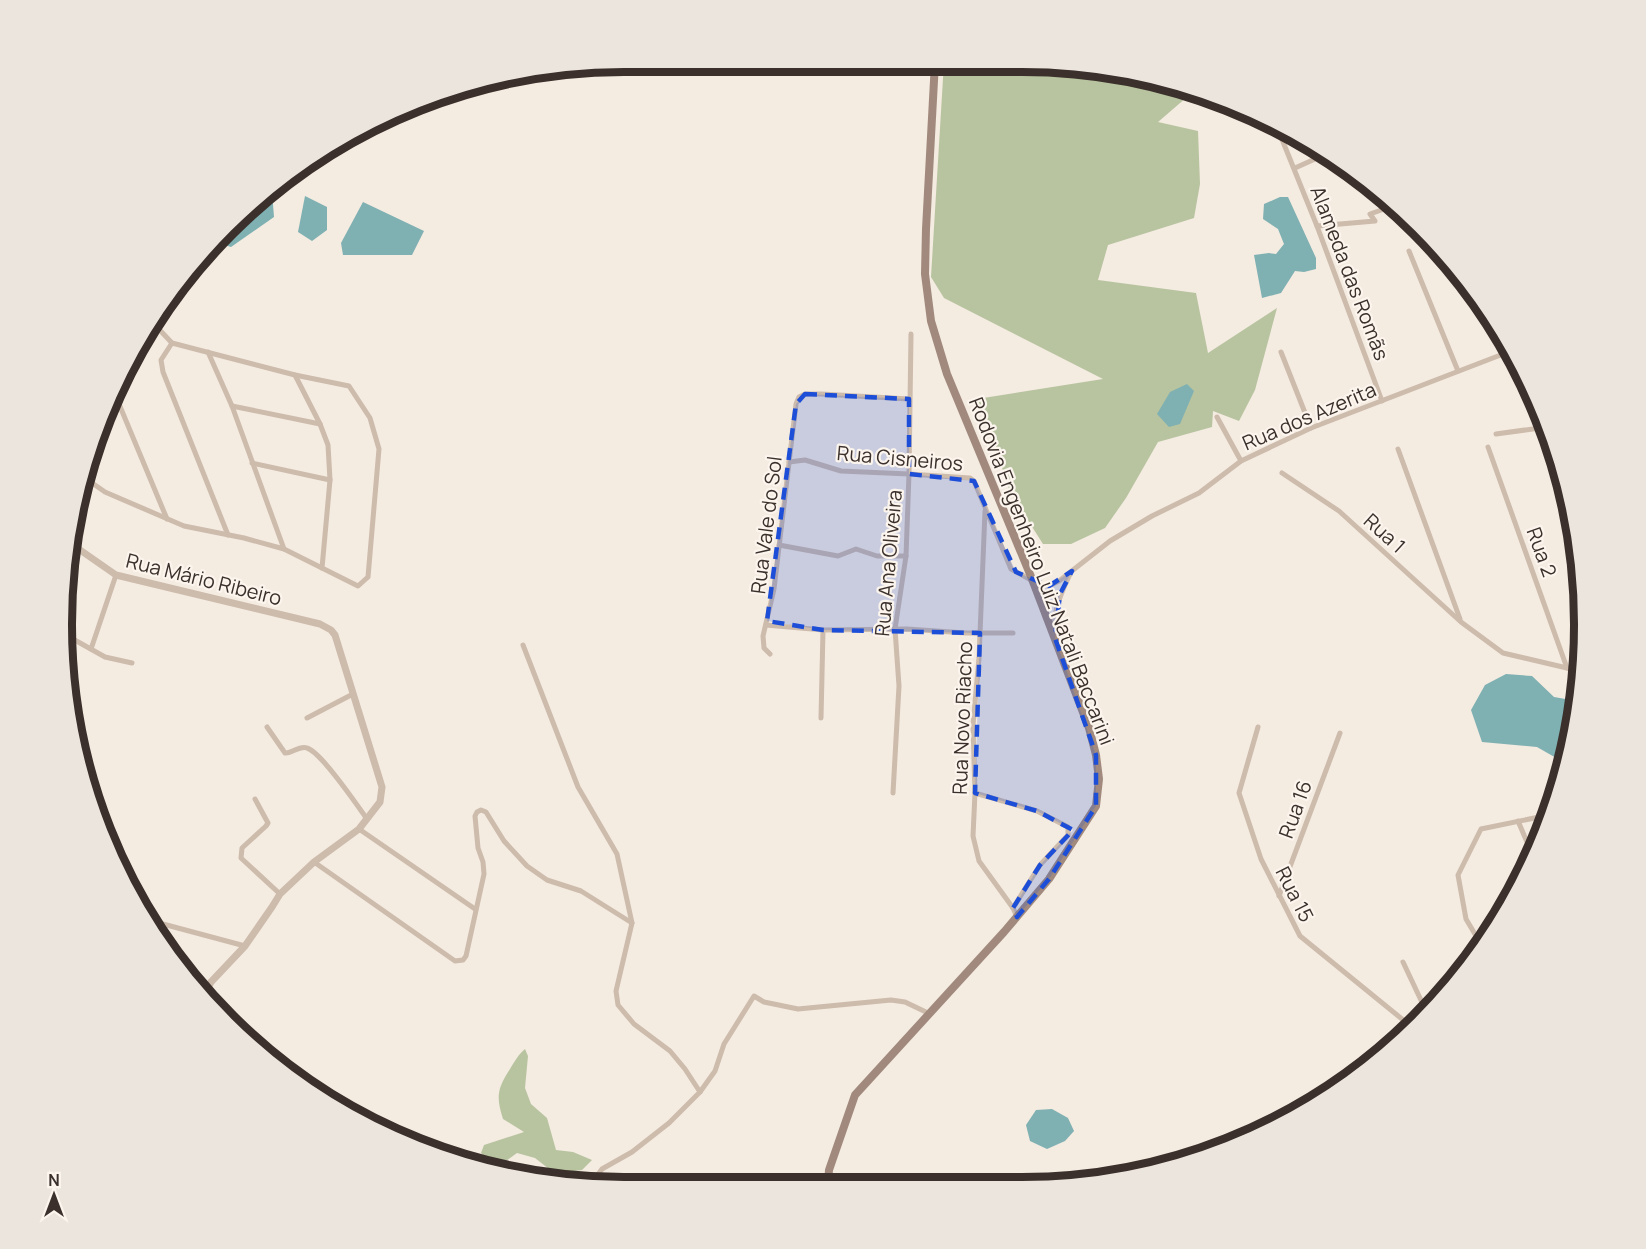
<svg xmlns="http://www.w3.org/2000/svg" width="1646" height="1249" font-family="Manrope,sans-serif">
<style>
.green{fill:#b8c4a0}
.water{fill:#7fb0b2}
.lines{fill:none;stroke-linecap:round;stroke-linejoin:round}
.minor{stroke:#cdbbac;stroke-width:5}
.tertiary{stroke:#cdbbac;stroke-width:7}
.secondary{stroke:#a18a7d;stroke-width:8}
.marked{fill:#1d4ed8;fill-opacity:0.2;stroke:#1d4ed8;stroke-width:4.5;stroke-dasharray:12 8;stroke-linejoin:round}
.labels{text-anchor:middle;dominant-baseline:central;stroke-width:4.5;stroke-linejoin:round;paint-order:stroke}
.street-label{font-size:20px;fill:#3b302b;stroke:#fbf5ee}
.rim{fill:none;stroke:#3b302b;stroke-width:8}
</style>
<rect width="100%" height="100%" fill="#f4ebe1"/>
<g class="green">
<path d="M944,62L1058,63L1168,81L1194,91L1158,122L1198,131L1200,184L1194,218L1108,245L1098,280L1196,293L1208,353L1277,308L1255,390L1239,421L1213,411L1212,427L1158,442L1126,498L1105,528L1071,544H1043L1010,492L987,422L977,399L1103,379L944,298L931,277Z"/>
<path d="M525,1049L528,1056L525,1088L531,1104L547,1118L556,1150L573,1152L592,1160L582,1170L567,1172L549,1169L535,1158L517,1153L495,1169H491L490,1164L481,1153L484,1145L524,1132L503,1119C496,1097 497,1089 510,1069C515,1061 518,1055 525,1049Z"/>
</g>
<g class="water">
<path d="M272,192L274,217L231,247L215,242L226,227Z"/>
<path d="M305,196L327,207V230L312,241L298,232Z"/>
<path d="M1280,197H1288L1316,258V269L1304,272L1295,271L1281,293L1262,298L1254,255L1269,253L1276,254L1284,244L1278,229L1263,219L1264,204Z"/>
<path d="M363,202L424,231L412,255H343L341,243Z"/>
<path d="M1187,384L1194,391L1180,424L1169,427L1157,414L1170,392Z"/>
<path d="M1506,674L1532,676L1554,697L1577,701L1574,734L1565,763L1537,747L1482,742L1471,710L1485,685Z"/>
<path d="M1052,1109L1068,1118L1074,1131L1065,1141L1047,1149L1030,1141L1026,1125L1036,1110Z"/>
</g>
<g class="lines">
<g class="minor">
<path d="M1275,122L1317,226L1382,401"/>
<path d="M1295,168L1326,154"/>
<path d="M1317,226L1375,221L1370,214L1387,208"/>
<path d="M1409,251L1458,371"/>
<path d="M172,343L161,360L163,372L228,535"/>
<path d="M208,352L232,406L284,549"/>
<path d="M1281,352L1311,428"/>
<path d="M295,375L320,424L328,445L330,480L322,568"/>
<path d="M114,392L167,519"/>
<path d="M232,406L320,424"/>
<path d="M1217,417L1241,461"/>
<path d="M1496,434L1547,427"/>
<path d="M1488,447L1567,668"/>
<path d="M1398,449L1460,619"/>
<path d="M789,462L805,460L841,471L909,474L970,478L974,481L1011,569L1040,585L1049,586L1059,581L1110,541L1152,516L1199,493L1241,461L1311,428L1511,351"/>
<path d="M252,463L330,480"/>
<path d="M1282,473L1339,511L1461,622L1503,653L1567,668L1580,672"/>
<path d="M85,478L105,492L184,526L244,538L284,549L358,586L368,577L379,449L370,418L349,386L295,375L172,343L155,325"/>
<path d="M985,511L979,658L973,725L975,793L973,836L979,861L1013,908L1017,917"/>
<path d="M779,545L838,556L856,549L877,556H906"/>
<path d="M766,625L823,630L907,629L966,633H1013"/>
<path d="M1054,632C1053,611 1062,591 1071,572"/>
<path d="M64,634L105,657L132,663"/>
<path d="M523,645L578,787L617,854L632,923L616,991L618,1005L634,1024L670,1051L685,1069L700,1092"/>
<path d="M91,649L116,575"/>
<path d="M770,654L764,648L763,636L774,589L796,404L799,397L805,394H821L909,399"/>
<path d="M307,718L353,694"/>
<path d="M821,718L823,630"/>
<path d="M267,727L285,753C292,754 299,745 307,748C321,752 357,805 367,819"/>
<path d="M1258,727L1239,793L1261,859L1300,936L1413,1028"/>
<path d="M893,793L899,686L895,629L906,556L909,474L911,334"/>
<path d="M975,793L1037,811L1068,827V835L1040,865L1013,908"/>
<path d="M255,799L268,823L266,826L242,848L241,858L280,894"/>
<path d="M1518,821L1533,856"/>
<path d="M359,829L475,909"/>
<path d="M314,862L455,961L463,960L466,956L484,874L483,862L478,848L475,816L477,812L481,810L486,812L504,841L527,866L547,880L581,891L632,923"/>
<path d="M1279,896L1340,733"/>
<path d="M148,920L245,946"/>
<path d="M1482,946L1466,919L1458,875L1481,829L1549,815"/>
<path d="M1403,962L1427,1013"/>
<path d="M592,1183L602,1169L632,1152L669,1123L700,1092L715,1071L724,1044L754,996L764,1002L798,1009L891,1000L905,1002L928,1013"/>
</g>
<path class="tertiary" d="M70,543L116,575L320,624L331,630L335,635L382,787L380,802L359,829L314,862L280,894L272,907L245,946L211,982L204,995"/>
<path class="secondary" d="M828,1183L829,1170L855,1095L1004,932L1049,879L1096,806L1099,779L1096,755L1089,728L1032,579L947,374L931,321L925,274L926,229L935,62"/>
</g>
<path class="marked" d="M805,394L909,399V474L974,481L1016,572L1049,586L1072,571L1060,594L1055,638L1096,755V806L1049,879L1017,917L1013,908L1040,865L1073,830L1037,811L975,793L980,633L823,630L767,621L796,404Z"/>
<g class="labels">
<g class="street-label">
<text transform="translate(1350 273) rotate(69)">Alameda das Romãs</text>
<text transform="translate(1309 416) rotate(-23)">Rua dos Azerita</text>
<text transform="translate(900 458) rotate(5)">Rua Cisneiros</text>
<text transform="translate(766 525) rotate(-83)">Rua Vale do Sol</text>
<text transform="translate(1385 533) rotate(42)">Rua 1</text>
<text transform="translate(1542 552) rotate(70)">Rua 2</text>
<text transform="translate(888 563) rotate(-85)">Rua Ana Oliveira</text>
<text transform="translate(1042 571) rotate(69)">Rodovia Engenheiro Luiz Natali Baccarini</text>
<text transform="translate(204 579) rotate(14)">Rua Mário Ribeiro</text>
<text transform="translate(962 718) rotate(-88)">Rua Novo Riacho</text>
<text transform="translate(1295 809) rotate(-70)">Rua 16</text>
<text transform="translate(1295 894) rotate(63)">Rua 15</text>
</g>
</g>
<path d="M0 0H1646V1249H0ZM624 72H1022A552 552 0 0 1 1574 624V625A552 552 0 0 1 1022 1177H624A552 552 0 0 1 72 625V624A552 552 0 0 1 624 72Z" fill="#ece5de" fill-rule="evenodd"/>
<path class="rim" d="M624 72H1022A552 552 0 0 1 1574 624V625A552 552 0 0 1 1022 1177H624A552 552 0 0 1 72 625V624A552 552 0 0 1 624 72Z"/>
<g transform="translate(54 1195)" stroke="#fbf5ee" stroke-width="4.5" paint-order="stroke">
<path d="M0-4.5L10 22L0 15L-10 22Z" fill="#3b302b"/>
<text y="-9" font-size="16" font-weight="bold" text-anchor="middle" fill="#3b302b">N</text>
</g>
</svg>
